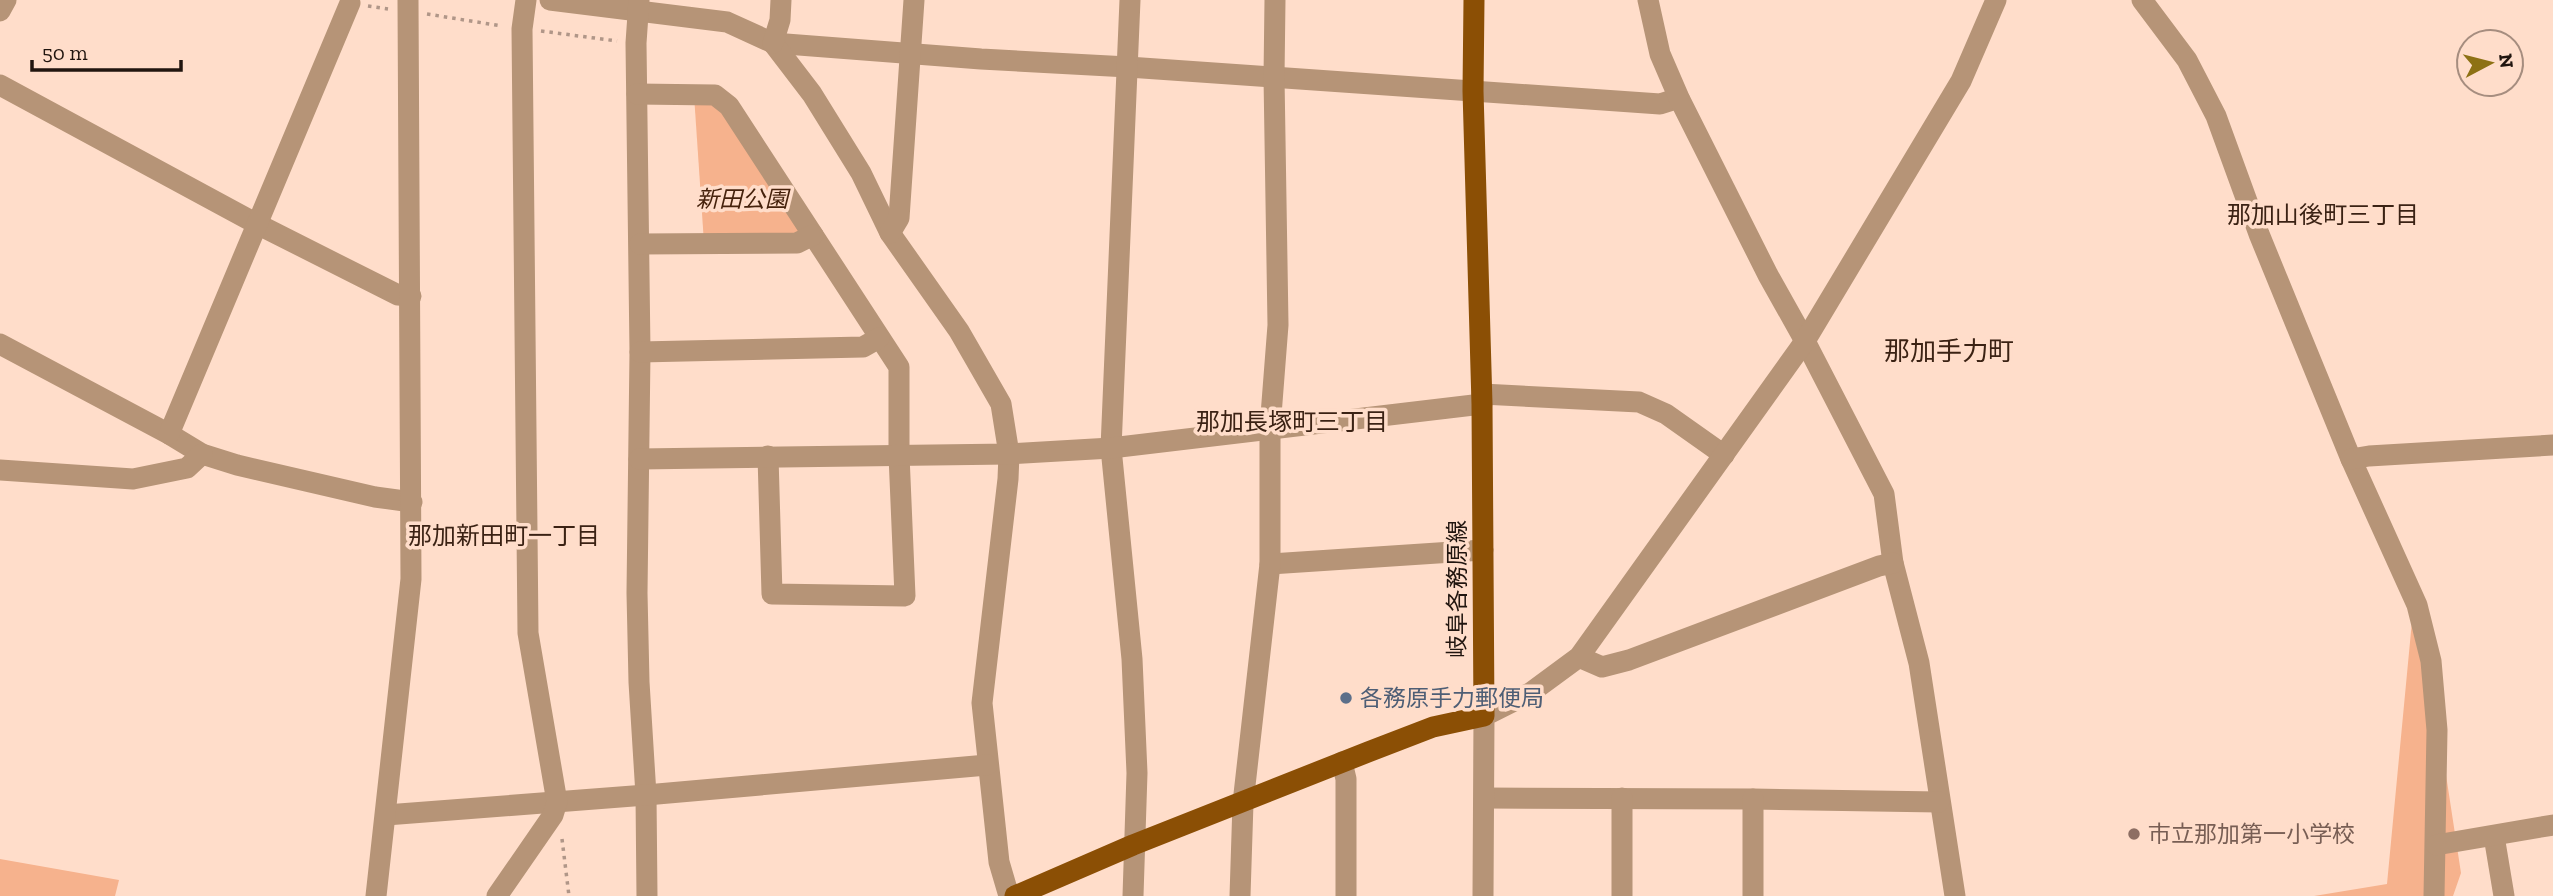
<svg xmlns="http://www.w3.org/2000/svg" width="2553" height="896" font-family="'Zilla Slab','Noto Sans JP',serif">
<style>
.green{fill:#f6b28d}
.lines{fill:none;stroke-linecap:round;stroke-linejoin:round}
.path{stroke:#b09688;stroke-width:3.5;stroke-dasharray:3.5 5;stroke-linecap:butt}
.minor{stroke:#b69477;stroke-width:21}
.major{stroke:#8b4f05;stroke-width:21}
.service-dot{fill:#5c6f8a;stroke:#ffddca;stroke-width:2.5}
.education-dot{fill:#8d6e63;stroke:#ffddca;stroke-width:2.5}
.labels{text-anchor:middle;dominant-baseline:central;stroke-width:7;stroke-linejoin:round;paint-order:stroke}
.park-label{font-size:23px;font-style:italic;fill:#46220c;stroke:#ffddca}
.street-label{font-size:23px;fill:#21150f;stroke:#ffddca}
.service-label{font-size:23px;fill:#4e5e75;stroke:#ffddca;text-anchor:start}
.education-label{font-size:23px;fill:#785e54;stroke:#ffddca;text-anchor:start}
.neighbourhood-label{font-size:24px;fill:#3b2214;stroke:#ffddca}
.quarter-label{font-size:26px;fill:#3b2214;stroke:#ffddca}
</style>
<rect width="100%" height="100%" fill="#ffddca"/>
<g class="green">
<path d="M694,95H715L813,235L704,243Z"/>
<path d="M2416,579L2461,873L2453,896H2314L2387,884Z"/>
<path d="M0,859L119,880L115,896H0Z"/>
</g>
<g class="lines">
<g class="path">
<path d="M368,6L388,9"/>
<path d="M427,14L502,26"/>
<path d="M541,31L617,41"/>
<path d="M562,839L569,896"/>
</g>
<g class="minor">
<path d="M550,0L727,22L773,43L981,59L1128,67L1660,104L1679,98"/>
<path d="M639,0L636,43L640,352L637,593L639,682L646,795L647,896"/>
<path d="M1130,0L1111,448L1132,659L1137,773L1133,896"/>
<path d="M1648,0L1660,54L1679,98L1768,275L1805,341L1884,494L1893,563L1919,663L1955,896"/>
<path d="M2142,0L2187,60L2216,116L2259,234L2351,459L2417,605L2431,661L2437,730L2434,896"/>
<path d="M0,11L6,0"/>
<path d="M773,43L812,94L861,173L890,233L959,331L1001,404L1009,454L1008,479L982,703L999,862L1009,896"/>
<path d="M773,43L780,20L781,0"/>
<path d="M0,85L257,224L398,295L411,296"/>
<path d="M637,94L715,95L729,106L899,367V455L905,596L772,594L768,456"/>
<path d="M890,233L899,218L914,0"/>
<path d="M640,244L797,243L813,235"/>
<path d="M0,344L169,434L202,454L237,465L375,497L412,502"/>
<path d="M640,352L863,347L879,338"/>
<path d="M1482,394L1639,402L1666,414L1724,455"/>
<path d="M169,434L350,3"/>
<path d="M639,459L1009,454L1111,448L1482,404"/>
<path d="M2351,459L2369,456L2553,445"/>
<path d="M0,470L133,479L187,468L202,454"/>
<path d="M1270,564L1483,550"/>
<path d="M1579,657L1602,667L1629,660L1879,566L1893,563"/>
<path d="M1342,762L1346,779V896"/>
<path d="M1485,798L1753,799L1939,802"/>
<path d="M1622,798V896"/>
<path d="M386,815L646,795L987,765"/>
<path d="M2494,836L2504,896"/>
<path d="M2436,845L2553,825"/>
<path d="M376,896L411,579L408,0"/>
<path d="M497,896L553,815L557,802L528,633L522,29L526,0"/>
<path d="M1240,896L1243,803L1270,564V428L1278,325L1274,77L1275,0"/>
<path d="M1483,896L1484,716L1530,693L1579,657L1805,341L1961,81L1996,0"/>
<path d="M1753,896V799"/>
</g>
<path class="major" d="M1015,896L1133,845L1368,752L1433,727L1484,716L1482,404L1473,91L1474,0"/>
</g>
<circle class="service-dot" cx="1346" cy="698" r="7"/>
<circle class="education-dot" cx="2134" cy="834" r="7"/>
<g class="labels">
<g class="park-label">
<text x="742" y="199">新田公園</text>
</g>
<g class="street-label">
<text transform="translate(1457 589) rotate(-90)">岐阜各務原線</text>
</g>
<g class="service-label">
<text x="1360" y="698">各務原手力郵便局</text>
</g>
<g class="education-label">
<text x="2148" y="834">市立那加第一小学校</text>
</g>
<g class="neighbourhood-label">
<text x="2323" y="214">那加山後町三丁目</text>
<text x="1292" y="421">那加長塚町三丁目</text>
<text x="504" y="535">那加新田町一丁目</text>
</g>
<g class="quarter-label">
<text x="1949" y="351">那加手力町</text>
</g>
</g>
<g transform="translate(2490 63) rotate(83)"><circle r="33" fill="#ffddca" stroke="#a68d7f" stroke-width="2"/>
<path d="M0-5L12 26L0 18L-12 26Z" fill="#8d7114"/>
<text y="-10" font-size="19" font-weight="bold" text-anchor="middle" fill="#21150f">N</text>
</g>
<path d="M32 60v10h149v-10" fill="none" stroke="#21150f" stroke-width="3.5"/>
<text x="42" y="60" font-size="21" fill="#21150f" stroke="#ffddca" stroke-width="5" paint-order="stroke">50 m</text>
</svg>
